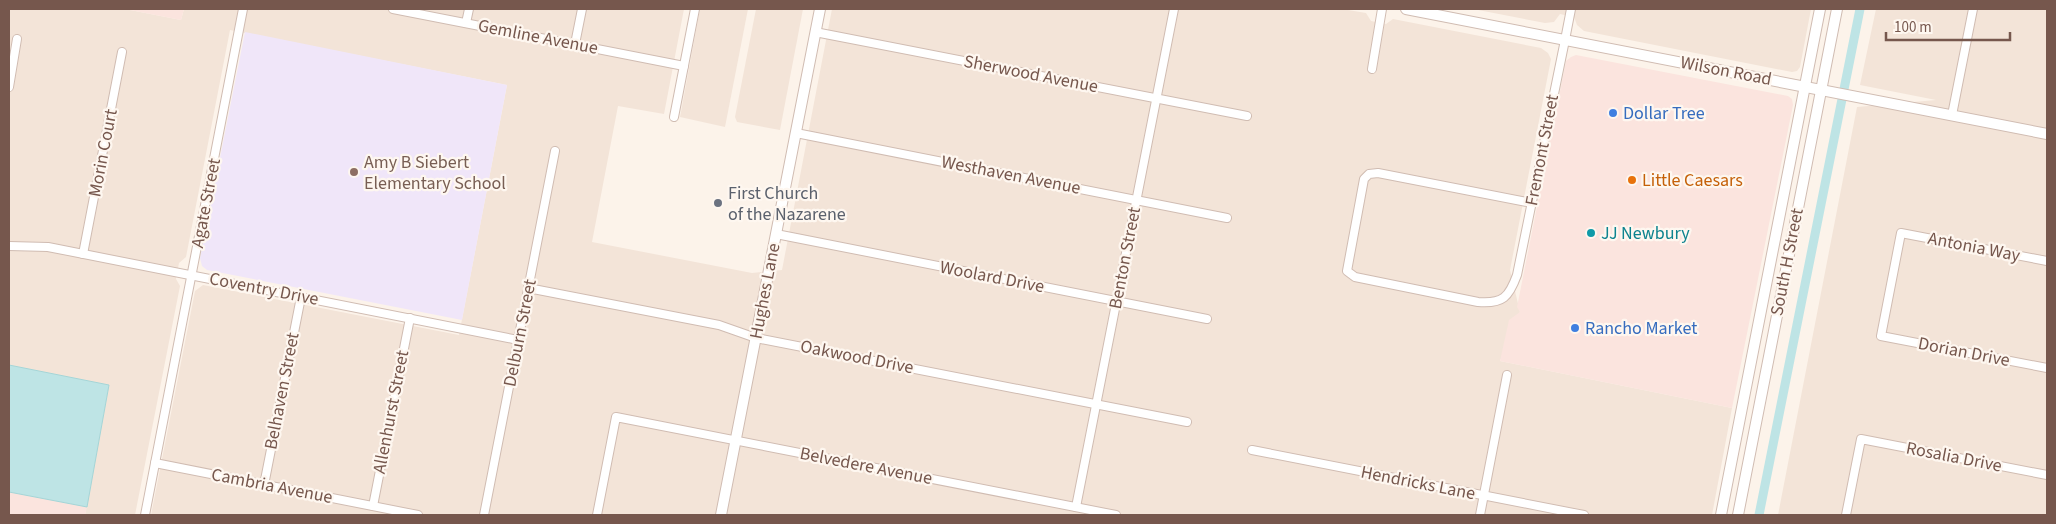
<svg xmlns="http://www.w3.org/2000/svg" width="2056" height="524" font-family="'Source Sans 3',sans-serif">
<style>
.residential{fill:#f3e4d8}
.commercial{fill:#fbe4de}
.education{fill:#f0e6f9}
.water{fill:#bee4e5;stroke:#a5d5d7}
.lines{fill:none;stroke-linecap:round;stroke-linejoin:round}
.canal{stroke:#bee4e5;stroke-width:9}
.minor-casing{stroke:#d0bcb2;stroke-width:10}
.tertiary-casing{stroke:#d0bcb2;stroke-width:12}
.minor{stroke:#fff;stroke-width:8}
.tertiary{stroke:#fff;stroke-width:10}
.shop-dot{fill:#3f7fe0;stroke:#fef7f0;stroke-width:2}
.education-dot{fill:#8d6e63;stroke:#fef7f0;stroke-width:2}
.food-dot{fill:#e8710a;stroke:#fef7f0;stroke-width:2}
.worship-dot{fill:#6b7280;stroke:#fef7f0;stroke-width:2}
.culture-dot{fill:#0f9aa8;stroke:#fef7f0;stroke-width:2}
.labels{text-anchor:middle;dominant-baseline:central;stroke-width:4.5;stroke-linejoin:round;paint-order:stroke}
.street-label{font-size:18px;fill:#76574d;stroke:#fef7f0}
.shop-label{font-size:18px;fill:#366cbe;stroke:#fef7f0;text-anchor:start}
.education-label{font-size:18px;fill:#785e54;stroke:#fef7f0;text-anchor:start}
.food-label{font-size:18px;fill:#c56008;stroke:#fef7f0;text-anchor:start}
.worship-label{font-size:18px;fill:#5b616d;stroke:#fef7f0;text-anchor:start}
.culture-label{font-size:18px;fill:#0d838f;stroke:#fef7f0;text-anchor:start}
</style>
<rect width="100%" height="100%" fill="#fcf3ea"/>
<g class="residential">
<path d="M9,9H125L181,20L184,9H684L664,114L618,106L592,242L752,273L782,270L832,9H1342L1366,13L1371,21L1386,24L1393,19L1541,48L1548,53L1551,59L1510,270L1520,312L1500,361L1732,408L1712,515H151L195,291L203,285L459,335L507,85L230,30L186,257L179,263L176,279L180,286L135,515H85L109,385L9,365Z"/>
<path d="M700,9H748L725,127L680,117Z"/>
<path d="M756,9H803L780,130L737,122L735,117Z"/>
<path d="M1473,9H1811L1800,67L1797,71L1792,72L1584,31L1577,25L1574,17L1560,14L1554,22L1545,23Z"/>
<path d="M1876,9H2047V515H1778L1857,107L1936,100L1860,85Z"/>
</g>
<g class="commercial">
<path d="M125,9H184L181,20Z"/>
<path d="M1576,55L1788,96L1792,99L1793,105L1732,408L1500,361L1509,320L1520,312L1517,307L1566,61L1571,57Z"/>
<path d="M9,492L87,507L85,515H9Z"/>
</g>
<path class="education" d="M245,32L507,85L462,320L207,270L202,266L200,258Z"/>
<path class="water" d="M9,365L109,385L87,507L9,492Z"/>
<g class="lines">
<path class="canal" d="M1759,515L1860,9"/>
<g class="minor-casing">
<g id="minor">
<path d="M393,9L684,66"/>
<path d="M466,23L469,9"/>
<path d="M815,32L1247,116"/>
<path d="M575,44L582,9"/>
<path d="M1372,69L1382,9"/>
<path d="M9,87L17,39"/>
<path d="M1952,115L1973,9"/>
<path d="M674,117L695,9"/>
<path d="M796,133L1227,218"/>
<path d="M1532,203L1378,173L1369,174L1364,179L1347,271L1355,277L1478,302C1503,304 1509,297 1517,275L1565,40L1571,9"/>
<path d="M776,234L1207,319"/>
<path d="M9,246L48,247L518,340"/>
<path d="M83,254L122,52"/>
<path d="M2047,261L1901,233L1881,336L2047,368"/>
<path d="M528,288L719,325L756,338L1187,422"/>
<path d="M1252,450L1584,515"/>
<path d="M155,463L418,515"/>
<path d="M264,485L301,297"/>
<path d="M373,506L410,318"/>
<path d="M1076,507L1174,9"/>
<path d="M145,515L243,9"/>
<path d="M484,515L555,151"/>
<path d="M597,515L616,417L1116,515"/>
<path d="M1480,515L1507,375"/>
<path d="M1846,515L1861,439L2047,475"/>
</g>
</g>
<g class="tertiary-casing">
<g id="tertiary">
<path d="M1406,9L2047,134"/>
<path d="M721,515L820,9"/>
<path d="M1721,515L1820,9"/>
<path d="M1738,515L1837,9"/>
</g>
</g>
<use href="#minor" class="minor"/>
<use href="#tertiary" class="tertiary"/>
</g>
<g class="shop-dot">
<circle cx="1613" cy="113" r="5"/>
<circle cx="1575" cy="328" r="5"/>
</g>
<circle class="education-dot" cx="354" cy="172" r="5"/>
<circle class="food-dot" cx="1632" cy="180" r="5"/>
<circle class="worship-dot" cx="718" cy="203" r="5"/>
<circle class="culture-dot" cx="1591" cy="233" r="5"/>
<g class="labels">
<g class="street-label">
<text transform="translate(538 37) rotate(11)">Gemline Avenue</text>
<text transform="translate(1726 71) rotate(11)">Wilson Road</text>
<text transform="translate(1031 74) rotate(11)">Sherwood Avenue</text>
<text transform="translate(1542 150) rotate(-79)">Fremont Street</text>
<text transform="translate(103 153) rotate(-79)">Morin Court</text>
<text transform="translate(1011 175) rotate(11)">Westhaven Avenue</text>
<text transform="translate(206 203) rotate(-79)">Agate Street</text>
<text transform="translate(1974 247) rotate(11)">Antonia Way</text>
<text transform="translate(1125 258) rotate(-79)">Benton Street</text>
<text transform="translate(1787 262) rotate(-79)">South H Street</text>
<text transform="translate(992 277) rotate(11)">Woolard Drive</text>
<text transform="translate(264 289) rotate(11)">Coventry Drive</text>
<text transform="translate(765 291) rotate(-79)">Hughes Lane</text>
<text transform="translate(520 333) rotate(-79)">Delburn Street</text>
<text transform="translate(1964 352) rotate(11)">Dorian Drive</text>
<text transform="translate(857 357) rotate(11)">Oakwood Drive</text>
<text transform="translate(282 391) rotate(-79)">Belhaven Street</text>
<text transform="translate(391 412) rotate(-79)">Allenhurst Street</text>
<text transform="translate(1954 457) rotate(11)">Rosalia Drive</text>
<text transform="translate(866 466) rotate(11)">Belvedere Avenue</text>
<text transform="translate(1418 483) rotate(11)">Hendricks Lane</text>
<text transform="translate(272 486) rotate(11)">Cambria Avenue</text>
</g>
<g class="shop-label">
<text x="1623" y="113">Dollar Tree</text>
<text x="1585" y="328">Rancho Market</text>
</g>
<g class="education-label">
<text x="364" y="162">Amy B Siebert<tspan x="364" dy="21">Elementary School</tspan></text>
</g>
<g class="food-label">
<text x="1642" y="180">Little Caesars</text>
</g>
<g class="worship-label">
<text x="728" y="193">First Church<tspan x="728" dy="21">of the Nazarene</tspan></text>
</g>
<g class="culture-label">
<text x="1601" y="233">JJ Newbury</text>
</g>
</g>
<rect width="2056" height="524" fill="none" stroke="#76574d" stroke-width="20"/>
<path d="M1886 32v8h124v-8" fill="none" stroke="#76574d" stroke-width="2.5"/>
<text x="1894" y="32" font-size="15" fill="#76574d" stroke="#fef7f0" stroke-width="4" paint-order="stroke">100 m</text>
</svg>
